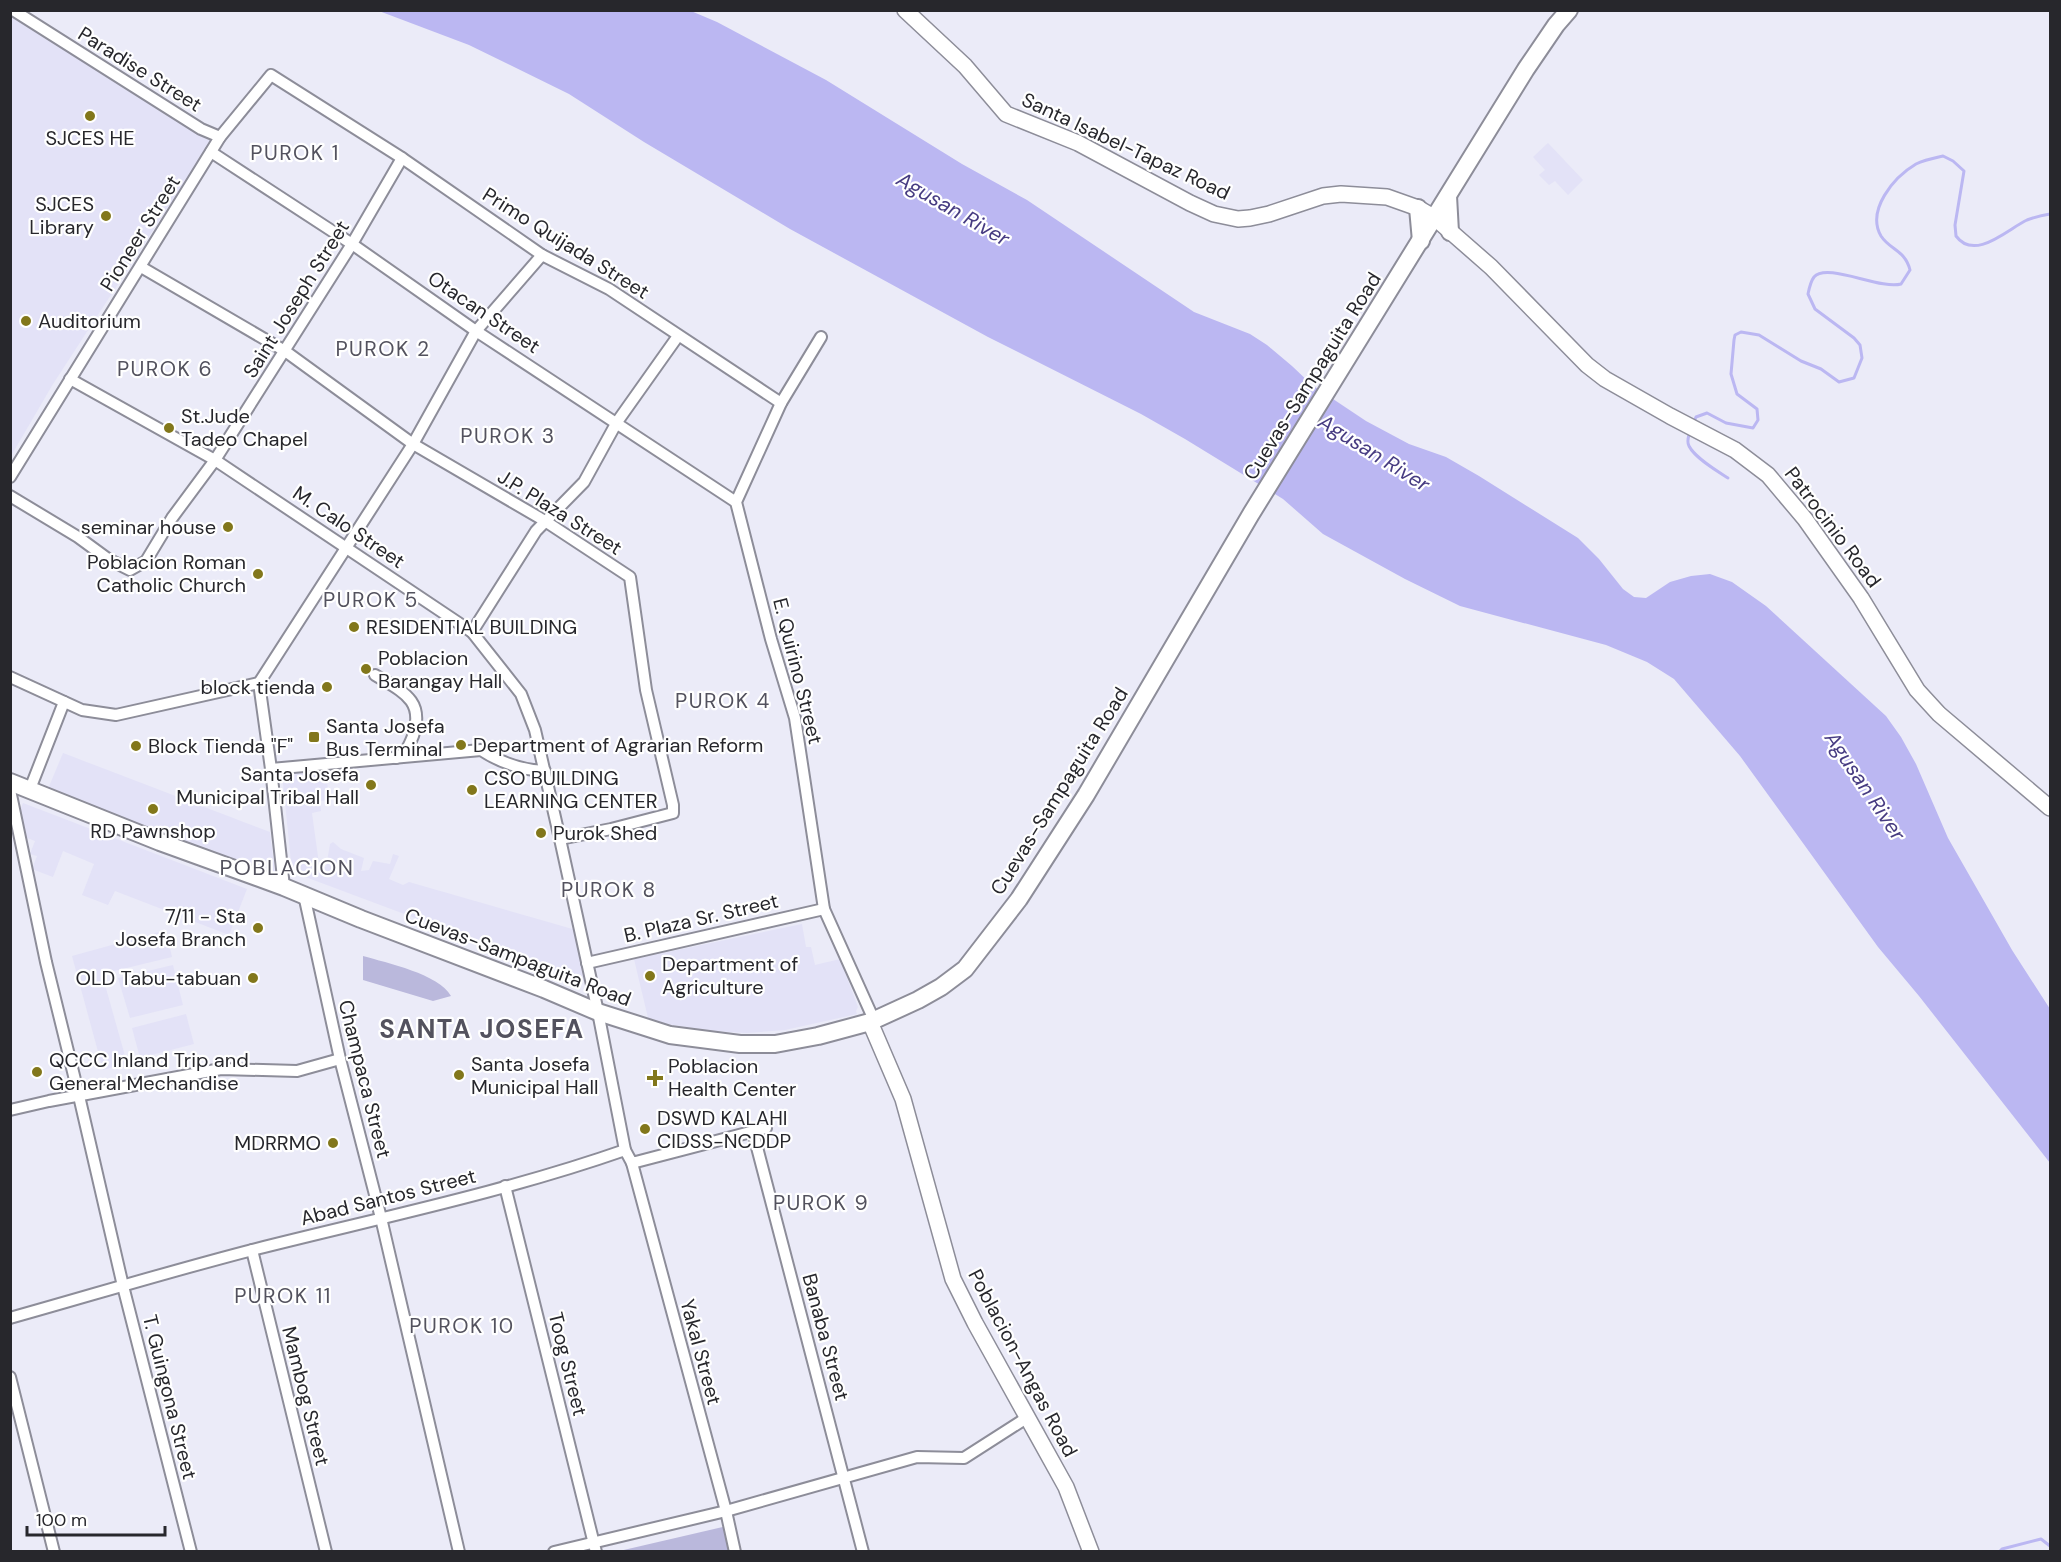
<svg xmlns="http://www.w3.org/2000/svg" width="2061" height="1562" font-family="'DM Sans',sans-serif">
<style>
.built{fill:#e3e2f7}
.green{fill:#bab8dc}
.water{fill:#bbb7f2}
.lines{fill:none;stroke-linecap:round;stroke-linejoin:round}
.stream{stroke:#bbb7f2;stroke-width:3}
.street-casing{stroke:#8d8d99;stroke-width:14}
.secondary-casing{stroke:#8d8d99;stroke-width:18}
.primary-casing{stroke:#8d8d99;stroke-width:20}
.street{stroke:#fff;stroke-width:10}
.secondary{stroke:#fff;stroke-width:15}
.primary{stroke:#fff;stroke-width:16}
.poi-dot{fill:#82771b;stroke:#fff;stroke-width:2}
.labels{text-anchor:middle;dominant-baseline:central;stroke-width:4.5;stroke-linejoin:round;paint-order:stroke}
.street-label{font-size:20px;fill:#27272c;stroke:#fff}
.poi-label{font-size:20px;fill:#27272c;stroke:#fff;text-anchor:start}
.neighbourhood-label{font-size:21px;letter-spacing:1.5px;fill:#53525e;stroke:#fff}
.water-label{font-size:21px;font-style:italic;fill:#473c82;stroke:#fff}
.quarter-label{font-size:22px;letter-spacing:1.5px;fill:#53525e;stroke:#fff}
.district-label{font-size:26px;font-weight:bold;letter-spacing:1.5px;fill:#53525e;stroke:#fff}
</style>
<rect width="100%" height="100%" fill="#ebebf8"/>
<g class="built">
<path d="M11,17L211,141L53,384L11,456Z"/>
<path d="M1548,143L1583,180L1568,195L1555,181L1549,185L1539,175L1545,170L1533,157Z"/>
<path d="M63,753L270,832L276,882L45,796Z"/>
<path d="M326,771L329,800L320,801L321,811L312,813L319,864L326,867L330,844L333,842L341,849L364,858L361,871L369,870L373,861L390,864L393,854L399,856L389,879L403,885L409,882L576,930L586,982L292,872L282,773Z"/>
<path d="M23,803L247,889L229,935L115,891L108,905L82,895L94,864L63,851L53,877L32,869L37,856L30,854L35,841L20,835L17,817Z"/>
<path d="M802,924L806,947H811L815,965L840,959L858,1007L856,1011L857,1014L785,1030L747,1033L711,1031L667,1024L648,1018L634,959Z"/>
<path d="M166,930L172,957L102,974L127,1063L103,1070L72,956Z"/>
<path d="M173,965L183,1005L130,1018L118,978Z"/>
<path d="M186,1014L194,1044L140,1058L132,1028Z"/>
</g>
<g class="green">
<path d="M363,956C387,963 439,974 451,996L433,1001L363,980Z"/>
<path d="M727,1526L733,1552H615Z"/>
</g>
<path class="water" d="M379,11H691L717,22L826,80L962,164L1027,200L1194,312L1250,334L1267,345L1292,366L1312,385L1366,421L1409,444L1446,457L1479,476L1578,538L1599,559L1623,589L1634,597L1646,598L1670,582L1691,576L1710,574L1732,582L1766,606L1886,716L1901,737L1916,764L1948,838L2012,950L2050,1009V1163L1919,996L1878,947L1740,756L1674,679L1647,662L1606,645L1460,606L1405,579L1323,534L1283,499L1185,439L1141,414L988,337L790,229L644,142L569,94L469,45Z"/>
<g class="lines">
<g class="stream">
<path d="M1694,422L1696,417L1707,413L1726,423L1753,428L1758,420L1757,409L1737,394L1731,374L1734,340L1735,335L1741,332L1759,335L1801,361L1821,369L1839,382L1854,378L1862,358L1860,345L1854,338L1815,309L1808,294C1809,289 1811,281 1814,277C1827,262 1880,290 1901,284L1910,270C1905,250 1890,250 1881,236C1866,210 1894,177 1916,164C1924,160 1934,158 1943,156L1953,161L1964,171L1955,225L1956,236C1975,262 2009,228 2027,220C2035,217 2043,215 2050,214"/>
<path d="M1690,431C1689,436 1686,441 1689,446C1695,458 1717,471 1728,478"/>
<path d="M1999,1552L2002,1549L2041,1539L2050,1546"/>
</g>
<g class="street-casing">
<g id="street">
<path d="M13,10L201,129L220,137"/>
<path d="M211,152L352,244L476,331L736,502"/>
<path d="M141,267L285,351L413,444L545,521L630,577L646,690L673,805V813L611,829L560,839"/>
<path d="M821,337L781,403L736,502L771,639L795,718L824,909L874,1020"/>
<path d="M70,379L215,460L472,632L521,694L535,730L560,839L598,1012L625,1150"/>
<path d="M10,477L220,137L271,75L402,158L542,255L609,289L781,403"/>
<path d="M10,496L78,537L108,559L130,570L146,561L172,518L215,460L352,244L402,158"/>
<path d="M472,632L536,531L584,482L617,422L678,336"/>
<path d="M375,675C403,692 425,700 413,736C409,746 406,753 396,758"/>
<path d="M10,677L82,710L116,715L259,683"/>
<path d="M271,769L481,750C501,763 522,770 545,771"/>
<path d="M30,789L64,702"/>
<path d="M10,790L46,962L79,1096L123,1286L191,1552"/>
<path d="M284,887L271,769L259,683L413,444L476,331L542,255"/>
<path d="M304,895L340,1059L381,1218L459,1552"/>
<path d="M587,963L824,909"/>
<path d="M10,1110L49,1101L221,1069L297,1071L340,1059"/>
<path d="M753,1132L863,1552"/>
<path d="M632,1163L726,1511L735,1552"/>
<path d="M505,1186L596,1552"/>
<path d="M252,1250L326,1552"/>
<path d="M10,1318C92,1295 174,1270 256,1249C379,1218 505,1192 625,1150L632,1163L766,1128"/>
<path d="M10,1377L54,1552"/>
<path d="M554,1552L726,1511L917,1457L964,1458L1028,1417"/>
</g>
</g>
<g class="secondary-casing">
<g id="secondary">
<path d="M905,10L965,66L1006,114L1078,143L1190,203L1214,214L1238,219L1250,218L1269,214L1323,196L1341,194L1387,197L1418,208L1435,218L1491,267L1587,365L1605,379L1670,416L1735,450L1768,475L1805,519L1861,598L1917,690L1939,714L2050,808"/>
<path d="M870,1022L903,1099L953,1279L975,1323L1066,1487L1091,1552"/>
</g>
</g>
<g class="primary-casing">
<g id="primary">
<path d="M1448,196L1450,232"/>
<path d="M1418,208L1421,241"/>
<path d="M10,782L160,842L284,887L361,919L544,989L598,1012L670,1035L740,1044H775L818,1036L870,1022L918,1000L941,987L965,969L1019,899L1086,795L1251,514L1526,69L1556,25L1569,10"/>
</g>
</g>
<use href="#street" class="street"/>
<use href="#secondary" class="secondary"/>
<use href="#primary" class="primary"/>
</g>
<g class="poi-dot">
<circle cx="90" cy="116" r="6"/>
<circle cx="106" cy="216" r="6"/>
<circle cx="26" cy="321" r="6"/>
<circle cx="169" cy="428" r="6"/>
<circle cx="228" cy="527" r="6"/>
<circle cx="258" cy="574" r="6"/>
<circle cx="354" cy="627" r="6"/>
<circle cx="366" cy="669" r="6"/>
<circle cx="327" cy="687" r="6"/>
<rect x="308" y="731" width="12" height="12" rx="3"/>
<circle cx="461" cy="745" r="6"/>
<circle cx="136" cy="746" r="6"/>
<circle cx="371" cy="785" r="6"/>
<circle cx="472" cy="790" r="6"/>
<circle cx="153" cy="809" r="6"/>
<circle cx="541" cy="833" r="6"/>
<circle cx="258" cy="928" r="6"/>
<circle cx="650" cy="976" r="6"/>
<circle cx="253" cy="978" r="6"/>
<circle cx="37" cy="1072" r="6"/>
<circle cx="459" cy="1075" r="6"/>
<path d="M652 1069h6v6h6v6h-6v6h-6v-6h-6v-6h6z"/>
<circle cx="645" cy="1129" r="6"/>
<circle cx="333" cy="1143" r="6"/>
</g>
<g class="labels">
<g class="street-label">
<text transform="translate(140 69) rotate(32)">Paradise Street</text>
<text transform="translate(1126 146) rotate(25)">Santa Isabel-Tapaz Road</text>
<text transform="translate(140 233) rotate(-58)">Pioneer Street</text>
<text transform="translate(566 243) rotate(32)">Primo Quijada Street</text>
<text transform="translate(296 299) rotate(-58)">Saint Joseph Street</text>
<text transform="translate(484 312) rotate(34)">Otacan Street</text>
<text transform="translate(1312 376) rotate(-58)">Cuevas-Sampaguita Road</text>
<text transform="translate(560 512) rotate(32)">J.P. Plaza Street</text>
<text transform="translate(349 527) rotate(34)">M. Calo Street</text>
<text transform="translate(1833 527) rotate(53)">Patrocinio Road</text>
<text transform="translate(798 671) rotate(76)">E. Quirino Street</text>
<text transform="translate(1059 791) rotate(-58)">Cuevas-Sampaguita Road</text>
<text transform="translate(701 918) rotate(-13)">B. Plaza Sr. Street</text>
<text transform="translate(518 957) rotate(21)">Cuevas-Sampaguita Road</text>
<text transform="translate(365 1079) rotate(76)">Champaca Street</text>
<text transform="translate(388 1197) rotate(-14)">Abad Santos Street</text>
<text transform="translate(826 1337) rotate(75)">Banaba Street</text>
<text transform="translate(701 1352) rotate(75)">Yakal Street</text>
<text transform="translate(1023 1363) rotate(62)">Poblacion-Angas Road</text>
<text transform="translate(568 1364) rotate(76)">Toog Street</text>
<text transform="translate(306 1396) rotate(76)">Mambog Street</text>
<text transform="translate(170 1397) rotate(76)">T. Guingona Street</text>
</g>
<g class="poi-label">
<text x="90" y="138" text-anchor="middle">SJCES HE</text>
<text x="94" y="204" text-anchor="end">SJCES<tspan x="94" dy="23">Library</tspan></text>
<text x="38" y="321">Auditorium</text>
<text x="181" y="416">St.Jude<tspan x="181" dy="23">Tadeo Chapel</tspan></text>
<text x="216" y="527" text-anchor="end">seminar house</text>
<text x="246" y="562" text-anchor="end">Poblacion Roman<tspan x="246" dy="23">Catholic Church</tspan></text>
<text x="366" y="627">RESIDENTIAL BUILDING</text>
<text x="378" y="658">Poblacion<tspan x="378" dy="23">Barangay Hall</tspan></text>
<text x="315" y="687" text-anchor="end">block tienda</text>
<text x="326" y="726">Santa Josefa<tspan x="326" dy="23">Bus Terminal</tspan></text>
<text x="473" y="745">Department of Agrarian Reform</text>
<text x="148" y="746">Block Tienda "F"</text>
<text x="359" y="774" text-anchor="end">Santa Josefa<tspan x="359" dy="23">Municipal Tribal Hall</tspan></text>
<text x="484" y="778">CSO BUILDING<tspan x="484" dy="23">LEARNING CENTER</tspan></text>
<text x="153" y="831" text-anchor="middle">RD Pawnshop</text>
<text x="553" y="833">Purok Shed</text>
<text x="246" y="916" text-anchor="end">7/11 - Sta<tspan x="246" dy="23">Josefa Branch</tspan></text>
<text x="662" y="964">Department of<tspan x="662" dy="23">Agriculture</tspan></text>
<text x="241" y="978" text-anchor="end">OLD Tabu-tabuan</text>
<text x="49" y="1060">QCCC Inland Trip and<tspan x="49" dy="23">General Mechandise</tspan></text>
<text x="471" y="1064">Santa Josefa<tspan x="471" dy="23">Municipal Hall</tspan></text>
<text x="668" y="1066">Poblacion<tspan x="668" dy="23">Health Center</tspan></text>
<text x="657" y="1118">DSWD KALAHI<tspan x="657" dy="23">CIDSS-NCDDP</tspan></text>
<text x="321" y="1143" text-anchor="end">MDRRMO</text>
</g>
<g class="neighbourhood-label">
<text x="295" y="153">PUROK 1</text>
<text x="383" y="349">PUROK 2</text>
<text x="165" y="369">PUROK 6</text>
<text x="508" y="436">PUROK 3</text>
<text x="371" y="600">PUROK 5</text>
<text x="723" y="701">PUROK 4</text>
<text x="609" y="890">PUROK 8</text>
<text x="821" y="1203">PUROK 9</text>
<text x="283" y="1296">PUROK 11</text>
<text x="462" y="1326">PUROK 10</text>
</g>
<g class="water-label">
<text transform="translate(953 209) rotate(30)">Agusan River</text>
<text transform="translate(1374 453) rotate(32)">Agusan River</text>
<text transform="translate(1865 786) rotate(56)">Agusan River</text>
</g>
<g class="quarter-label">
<text x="287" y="867">POBLACION</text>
</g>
<g class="district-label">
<text x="482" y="1029">SANTA JOSEFA</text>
</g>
</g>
<rect width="2061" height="1562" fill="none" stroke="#27272c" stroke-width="24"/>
<path d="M27 1526v9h138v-9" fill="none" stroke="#27272c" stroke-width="3"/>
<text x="36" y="1526" font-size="18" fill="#27272c" stroke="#ffffff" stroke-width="4.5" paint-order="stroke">100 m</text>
</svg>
